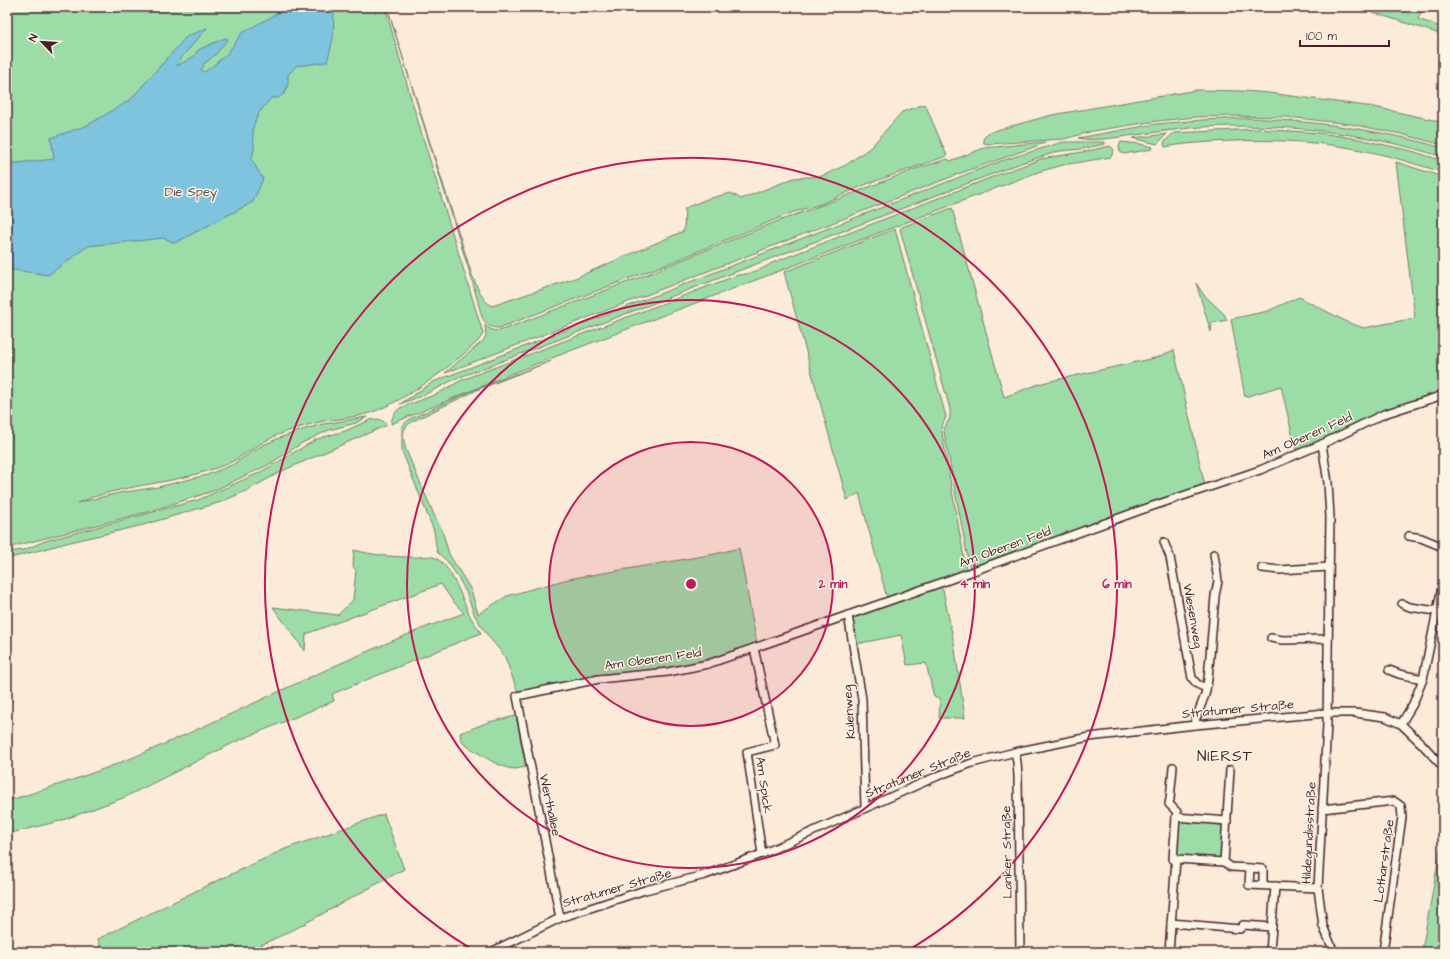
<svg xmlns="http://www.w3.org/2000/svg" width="1450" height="959" font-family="'Architects Daughter',sans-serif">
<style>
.green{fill:#9cdda7;stroke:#737e69}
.water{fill:#7ec4df;stroke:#698297}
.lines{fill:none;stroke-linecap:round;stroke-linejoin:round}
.minor-casing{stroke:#4a1f2b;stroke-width:10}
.minor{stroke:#fcf5e5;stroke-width:7}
.ring{fill:none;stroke:#c2185b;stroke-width:2}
.labels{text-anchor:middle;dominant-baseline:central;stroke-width:3;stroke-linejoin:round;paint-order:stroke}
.park-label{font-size:13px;fill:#5e4e4a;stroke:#fcf5e5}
.street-label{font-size:13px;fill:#4a1f2b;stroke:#fcf5e5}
.quarter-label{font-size:15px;letter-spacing:1px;fill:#4a1f2b;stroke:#fcf5e5}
.centre{fill:#c2185b;stroke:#fcf5e5;stroke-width:2}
.ring-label{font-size:12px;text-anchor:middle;font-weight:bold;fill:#c2185b;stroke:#fcf5e5;stroke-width:3;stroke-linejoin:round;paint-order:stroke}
</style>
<rect width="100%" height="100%" fill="#fbebd8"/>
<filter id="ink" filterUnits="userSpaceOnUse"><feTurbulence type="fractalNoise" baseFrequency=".025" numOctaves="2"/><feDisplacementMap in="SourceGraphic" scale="8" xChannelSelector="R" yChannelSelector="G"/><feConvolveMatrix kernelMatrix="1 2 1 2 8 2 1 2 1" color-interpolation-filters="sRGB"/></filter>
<g filter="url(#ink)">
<g class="green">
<path d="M7,7H385L413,105L482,330L483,334L479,340C454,365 400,405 366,414C352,418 338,419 324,421C310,424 296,428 283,433C265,439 251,451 235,460C227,465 216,468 207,471C164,485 119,485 77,503L119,493L158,487L207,475L232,465L261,446L279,438L305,429L323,424L367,417L356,423L329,430L302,443L268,465L213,491L151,511L7,548Z"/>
<path d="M387,7L472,275C477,286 481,300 492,306L575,278L684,231L685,208L707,199L731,193L741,199L794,178L822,176L846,165L871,147L902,112L925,104L947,156L867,184L821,204L791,213L675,261L499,328C491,328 486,325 482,317L472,280Z"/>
<path d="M1356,7H1423L1418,19L1443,28V35Z"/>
<path d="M1197,90L1243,91L1269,93L1374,107L1438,121L1443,122V145L1401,134L1350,124L1287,117L1233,116L1196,117L1157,121L1093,131L1064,139L988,144L984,143L983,139L988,133L997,130L1052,115Z"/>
<path d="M1246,118C1313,121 1378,129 1443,148V157C1364,132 1284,123 1201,127C1179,129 1157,132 1135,135C1118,137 1095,142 1078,138L1156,124L1201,120Z"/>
<path d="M1257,129L1321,133L1358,139L1412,151L1443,161V172C1417,165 1392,156 1366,151C1315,140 1263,139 1211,142C1196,143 1180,144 1165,147L1164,144L1165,141L1174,133Z"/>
<path d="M1167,134L1157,144L1133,138Z"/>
<path d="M1045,142V143L961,173L445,373L483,341L486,336L485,325C491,330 494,332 502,330L638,278L773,223L833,201L918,168L948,159L950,161L984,148Z"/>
<path d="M1063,142H1105V144L1082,149L1060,151L1021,163L455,379L424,395L400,404L433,382L1001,161Z"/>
<path d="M1121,142L1140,144L1153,147L1152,149L1124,154L1120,152L1119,146Z"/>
<path d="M1110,146L1114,150L1111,157L1063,165L1038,172L523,369L391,424C392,416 395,412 400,408L437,394L460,381L472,376L738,275C751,274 761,270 772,263L1000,174L1041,159L1088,151Z"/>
<path d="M1396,162L1443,177V392L1296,451L1281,386L1245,397L1231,319L1268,311L1299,297L1347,322L1364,328L1415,318Z"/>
<path d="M952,208L1004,397L1042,383L1159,357L1174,350L1205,486L970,570L944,432V429L950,418V409L900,229L902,227Z"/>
<path d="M895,229L946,417L941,428L966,569L965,572L887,598L859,493L847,500L784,272Z"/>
<path d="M1196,283L1203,294L1224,314L1227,320L1212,323L1211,332Z"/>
<path d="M551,361L477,390L413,421C400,429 403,437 406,450L435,517L442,530L449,554L471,590L478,614L507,596L568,579L715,554L739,548L757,644L692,666L522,692L517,690L505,657L499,649L488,636L475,616L466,592L458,577L447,561L437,552L434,531L402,451V429L404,424L410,419L476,389Z"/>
<path d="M378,419L383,421L387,425L282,471L248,490L221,502L143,525L66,543L7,559V552L24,550L45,541L198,500L259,473L317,439L345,431L370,420Z"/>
<path d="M354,550C373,555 392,557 411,557C418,558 426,555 433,557C451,562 463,602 471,618C474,623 478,628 481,633L332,694L334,701L235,742L123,798L60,821L7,834V801C56,786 105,770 153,749C257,704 357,651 464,613L452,600L441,584L306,634L305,651L273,607L338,615L353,600L356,570L353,567Z"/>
<path d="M940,587L943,590L954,643L965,718H939L940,699L934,697L926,663L907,665L901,635L856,644L852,620L855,617Z"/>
<path d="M516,716L526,767L515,769L508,768L493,762L464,744L461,740L460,733L489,722Z"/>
<path d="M384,814L404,869L293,930L246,952H102L98,939L204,887L285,849Z"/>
<path d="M1178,819L1224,823L1221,859L1175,855Z"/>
<path d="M1443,834V952H1422V950Z"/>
</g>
<path class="water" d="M289,7H328L334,12L333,39L327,62L296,66L288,75V85L284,94L278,98H271C263,108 252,119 253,134C253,147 257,145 251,159L263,179L253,202L175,243L164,238L88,246L48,275L7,269V164L54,159L51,138L88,125L130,100L186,37L207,28L181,58L177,66L193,57L198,50L225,38L228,39L215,55L205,63L201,70L205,72L226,55L242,33Z"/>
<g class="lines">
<g class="minor-casing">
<g id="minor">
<path d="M1322,444L1328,483L1330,517L1327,724L1318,888L1323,926L1334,952"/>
<path d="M1409,536L1421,538L1443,547"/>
<path d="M1164,542L1170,557L1192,678L1197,684L1206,688"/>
<path d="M1262,568L1279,570L1329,567"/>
<path d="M1402,604L1410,607L1436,611"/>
<path d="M848,615L862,699L865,808"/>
<path d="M1271,638L1282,640L1327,639"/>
<path d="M754,648L775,745L747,752L762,854"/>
<path d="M1389,670L1399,674L1423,679"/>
<path d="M1401,724L1413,704L1423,679L1443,582"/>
<path d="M1195,725V721L1205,695L1208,679L1215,596L1218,581L1214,554"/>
<path d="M1015,752L1017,762L1018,776L1020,952"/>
<path d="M1173,767L1170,799L1169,804L1177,812L1176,817"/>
<path d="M1322,809L1394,801L1401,806L1402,817L1383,952"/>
<path d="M1176,859H1173L1176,817L1227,821"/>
<path d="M1224,862L1230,770"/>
<path d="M1250,868L1263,869V885"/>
<path d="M560,918L517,696L599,679L668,672L708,664L943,582L1141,510L1260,470L1322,444L1384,414L1443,395"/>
<path d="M1171,923L1240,929L1243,925L1272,927"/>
<path d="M491,952L560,918L645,890L705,875L762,854L940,775L972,763L1015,752L1089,737L1195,725L1326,713H1355L1385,717L1401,724L1421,743L1443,767"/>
<path d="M1169,952L1176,859L1224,862L1231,867L1250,868L1249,885L1318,888"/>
<path d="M1270,952L1275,886"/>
</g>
</g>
<use href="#minor" class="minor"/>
</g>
</g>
<circle cx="691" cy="584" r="142" fill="#c2185b" fill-opacity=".12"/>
<g class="ring">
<circle cx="691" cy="584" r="142"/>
<circle cx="691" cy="584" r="284"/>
<path d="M475 951A426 426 0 1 1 907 951"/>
</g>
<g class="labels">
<g class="park-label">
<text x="191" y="192">Die Spey</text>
</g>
<g class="street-label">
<text transform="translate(1307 436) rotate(-24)">Am Oberen Feld</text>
<text transform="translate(1005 547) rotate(-20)">Am Oberen Feld</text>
<text transform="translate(1193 616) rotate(80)">Wiesenweg</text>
<text transform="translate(653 659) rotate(-8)">Am Oberen Feld</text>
<text transform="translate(1238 709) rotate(-5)">Stratumer Straße</text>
<text transform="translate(849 712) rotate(-94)">Kulenweg</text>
<text transform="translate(918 773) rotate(-22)">Stratumer Straße</text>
<text transform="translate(764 785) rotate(82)">Am Spick</text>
<text transform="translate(550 805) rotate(78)">Werthallee</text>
<text transform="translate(1309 833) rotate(-87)">Hildegundisstraße</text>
<text transform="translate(1007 852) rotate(-91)">Lanker Straße</text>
<text transform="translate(1384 861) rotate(-82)">Lotharstraße</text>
<text transform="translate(617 888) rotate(-16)">Stratumer Straße</text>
</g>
<g class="quarter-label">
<text x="1225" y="756">NIERST</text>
</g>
</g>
<circle cx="691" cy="584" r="6" class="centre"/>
<g class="ring-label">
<text x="833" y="588">2 min</text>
<text x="975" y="588">4 min</text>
<text x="1117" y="588">6 min</text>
</g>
<rect width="1450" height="959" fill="none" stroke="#fcf5e5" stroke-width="24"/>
<rect x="12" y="12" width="1426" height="935" fill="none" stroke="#4a1f2b" stroke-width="1.5" filter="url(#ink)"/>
<g transform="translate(42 42) rotate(295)" stroke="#fcf5e5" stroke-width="3" paint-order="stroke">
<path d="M0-3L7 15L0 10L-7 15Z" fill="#4a1f2b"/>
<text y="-6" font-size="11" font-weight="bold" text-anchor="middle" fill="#4a1f2b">N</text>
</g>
<path d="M1300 40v6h89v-6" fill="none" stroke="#4a1f2b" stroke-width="2"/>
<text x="1306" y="40" font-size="12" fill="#4a1f2b" stroke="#fcf5e5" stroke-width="3" paint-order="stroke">100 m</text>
</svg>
